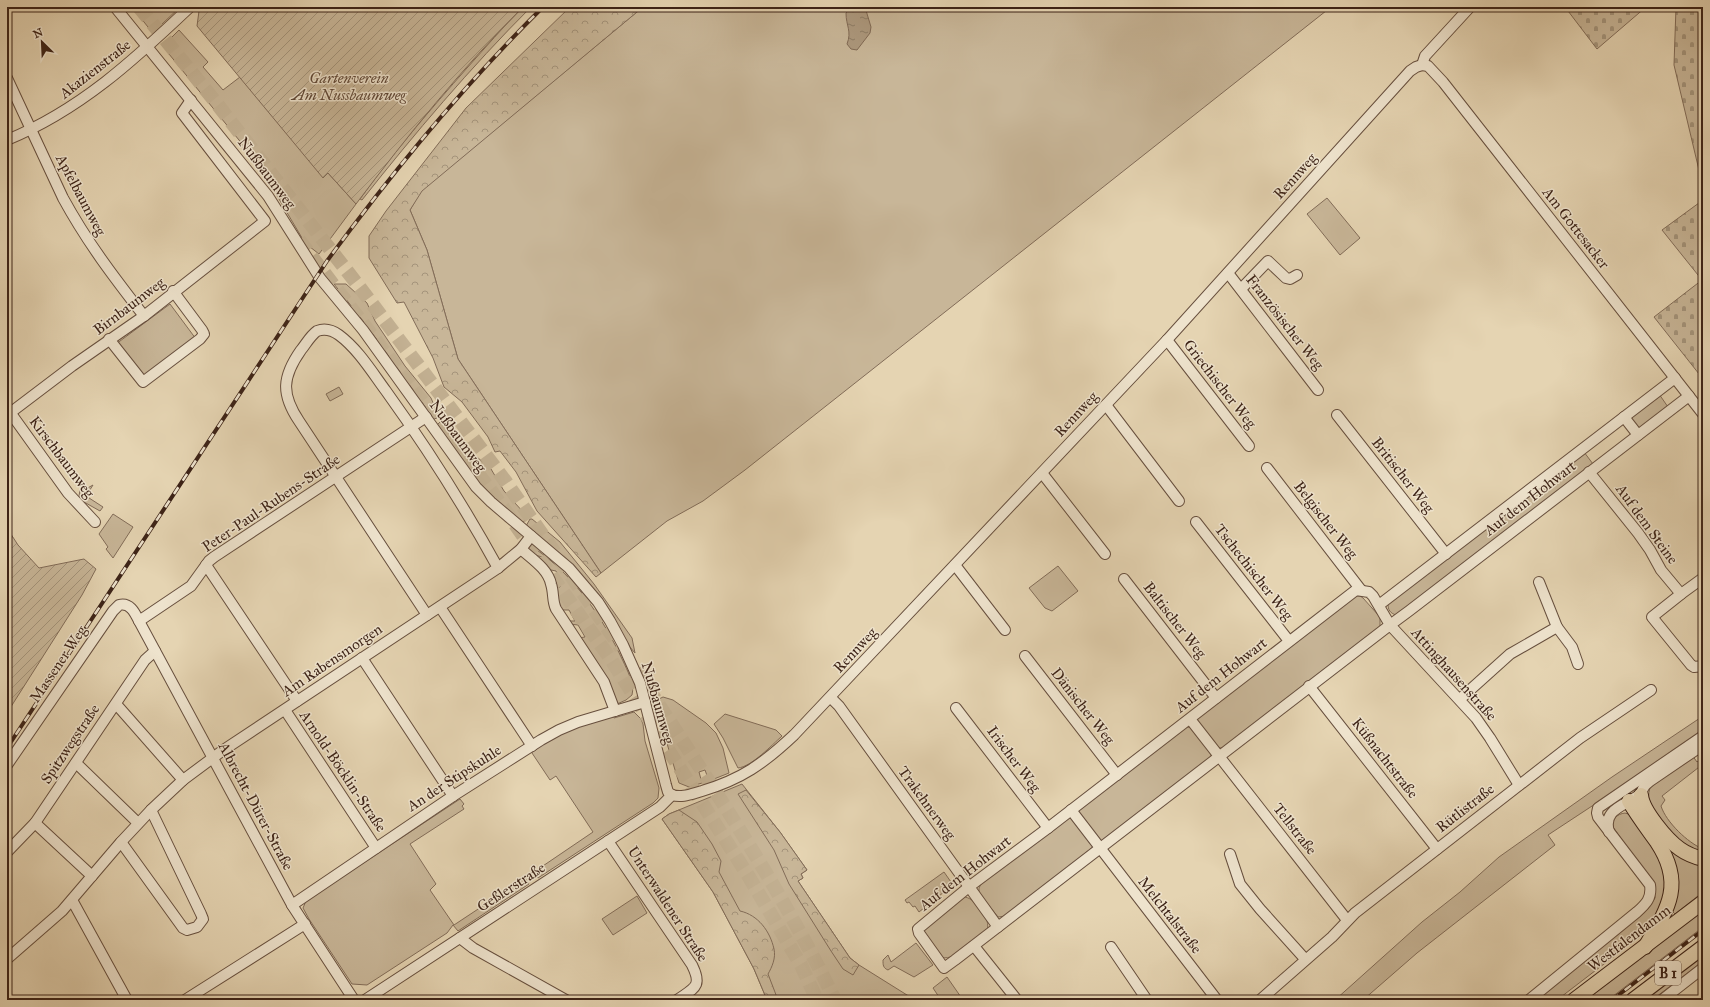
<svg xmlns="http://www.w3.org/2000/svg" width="1710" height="1007" font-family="'IM FELL Great Primer',serif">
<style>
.green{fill:#c8b698;stroke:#826c58}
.forest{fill:url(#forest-crowns);stroke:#826c58}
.cemetery{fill:url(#cemetery-stones);stroke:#826c58}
.garden{fill:url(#garden-furrows);stroke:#826c58}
.water{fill:url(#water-ripples);stroke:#806954}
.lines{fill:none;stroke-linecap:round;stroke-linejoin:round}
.highway-tunnel{stroke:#c3b193;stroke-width:14;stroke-dasharray:14 7;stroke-linecap:butt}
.minor-casing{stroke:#674f3e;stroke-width:12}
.highway-casing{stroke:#3d2317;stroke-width:16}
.minor{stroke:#eee3cd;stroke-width:10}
.highway{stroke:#e5d4b2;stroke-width:14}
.rail-casing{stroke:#3d2317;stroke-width:4}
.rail{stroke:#eee3cd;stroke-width:2.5;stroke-dasharray:8;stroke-linecap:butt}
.labels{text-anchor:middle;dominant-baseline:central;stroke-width:3;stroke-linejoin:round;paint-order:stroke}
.shield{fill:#eee3cd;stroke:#725d4e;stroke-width:1}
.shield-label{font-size:14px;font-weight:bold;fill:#3d2317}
.street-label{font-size:15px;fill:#3d2317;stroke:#eee3cd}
.park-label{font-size:15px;font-style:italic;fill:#604837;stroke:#eee3cd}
</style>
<defs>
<pattern id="forest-crowns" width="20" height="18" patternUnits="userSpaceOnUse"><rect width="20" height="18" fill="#c8b698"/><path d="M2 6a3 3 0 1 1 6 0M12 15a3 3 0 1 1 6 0" fill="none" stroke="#a4947b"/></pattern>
<pattern id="cemetery-stones" width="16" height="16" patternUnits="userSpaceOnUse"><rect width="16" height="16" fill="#c8b698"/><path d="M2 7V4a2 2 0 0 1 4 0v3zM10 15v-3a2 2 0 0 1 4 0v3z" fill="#a4947b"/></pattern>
<pattern id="garden-furrows" width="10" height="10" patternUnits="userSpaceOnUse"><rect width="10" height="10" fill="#c8b698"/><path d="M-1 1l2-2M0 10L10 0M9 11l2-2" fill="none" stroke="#a4947b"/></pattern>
<pattern id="water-ripples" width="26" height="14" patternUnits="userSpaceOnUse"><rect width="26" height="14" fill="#ac987d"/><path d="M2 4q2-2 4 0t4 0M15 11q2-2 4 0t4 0" fill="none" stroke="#8d7c65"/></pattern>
</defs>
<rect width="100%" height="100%" fill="#e5d4b2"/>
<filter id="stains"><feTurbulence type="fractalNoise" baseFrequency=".005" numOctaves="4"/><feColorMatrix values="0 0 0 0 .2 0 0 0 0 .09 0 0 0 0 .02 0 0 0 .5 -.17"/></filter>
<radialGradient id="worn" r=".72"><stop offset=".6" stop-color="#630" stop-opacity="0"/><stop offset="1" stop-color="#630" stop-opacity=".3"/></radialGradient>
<g class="green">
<path d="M132,7H180L160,26L152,29L148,27Z"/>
<path d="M523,7H531C470,68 415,133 362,200L360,199C393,153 430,110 467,68C485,48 503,27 523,7Z"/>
<path d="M643,7H1331L745,470L703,501L667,521L601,573L458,359L427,250L410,210L421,191Z"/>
<path d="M179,30L208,62L203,67L223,90L240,77L323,177L328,173L356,204L319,254L305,243L276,194L278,188L169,54L167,44L171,38Z"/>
<path d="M1327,198L1360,238L1340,255L1307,214Z"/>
<path d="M334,284H346L367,303L375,321L405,366L431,398L434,405L437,418L434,419L367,326Z"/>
<path d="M170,304L196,339L143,379L116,344Z"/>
<path d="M339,387L343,394L330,401L326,394Z"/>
<path d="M1659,394L1668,407L1638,430L1629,417Z"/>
<path d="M440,422L452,429L470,451L491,469L504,491L525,514L526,518L523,523L495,500L481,485L437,425Z"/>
<path d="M1584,452L1593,464L1396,615C1390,613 1388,610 1388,604Z"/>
<path d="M93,485L86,496L103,507L100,511L84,502L79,496L80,490L83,489L84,490Z"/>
<path d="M113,514L133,527L113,558L106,549L108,547L99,534Z"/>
<path d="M530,519H532L560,542L594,584L632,638L635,653L629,646L612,615L526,526Z"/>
<path d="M532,550H537C576,578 603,618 623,661C627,670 635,684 632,695L626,700L617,704L578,638L585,637L578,625L569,624L567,621H575L569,610H560L555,587H560L559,577L556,571L546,569L543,565L549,563C543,555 535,556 527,552Z"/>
<path d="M1058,566L1078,591L1052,611L1045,608L1029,588Z"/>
<path d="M1356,596H1360L1363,598L1380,617V626L1378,629L1227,746L1221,748L1216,747L1198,724L1197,718Z"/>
<path d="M663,697L673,700L706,723L716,733L723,748L729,773L709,781L705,770L699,772L702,783L689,787L679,783L655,704L657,700Z"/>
<path d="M634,712L641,719L643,724L645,741L659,788L658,798L653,803L538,878L534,872L593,832L556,776L550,780L532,753V750L572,728L613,715L614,718Z"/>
<path d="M725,714L776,730L782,736C772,745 751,767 738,768L723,738L714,724Z"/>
<path d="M1703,716V733L1548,835L1555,845L1417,953L1363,1000H1335L1422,922L1460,892L1499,857L1612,777Z"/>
<path d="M1183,726L1192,728L1211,751V757L1100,842L1077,810Z"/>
<path d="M1692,755L1697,762L1703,757V764L1662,796L1665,800L1661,806C1666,822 1688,843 1703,849V856C1685,849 1654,820 1649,801C1648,795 1649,790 1651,785Z"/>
<path d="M742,784L780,832L807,870L801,874L803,878L798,881L850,958L859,965L915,1000H767L754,969L713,892L662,819L669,814Z"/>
<path d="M460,799L464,804L462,806L464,809L410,844L436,884L430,890L454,925L525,878L529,884L458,931L453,925L447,933L367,985L352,984L309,919L303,908L306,901Z"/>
<path d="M1642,812L1703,863V892L1675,914L1670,909L1674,898Z"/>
<path d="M1625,813L1634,816L1666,869L1665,905L1647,931L1557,1000H1535L1647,910L1655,898L1653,884L1613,827C1612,819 1617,814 1625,813Z"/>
<path d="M1070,816L1093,845V847L1006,916L998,917L979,893V888L981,884Z"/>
<path d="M944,872L951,882L949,888L919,912L915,906L913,907L909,902L907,903L905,900Z"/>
<path d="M637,896L647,913L613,935L602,919Z"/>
<path d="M964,897C973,897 985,913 987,921C988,924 988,928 987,931C978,938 951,965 940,956C933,951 929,939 924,932L925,928Z"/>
<path d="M1703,910V927L1608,1000H1584Z"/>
<path d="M916,943L933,965L914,977L894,966L888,970C883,968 883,965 883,960L888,955L891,962Z"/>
<path d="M1703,954V961L1698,965L1652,1000H1643Z"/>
<path d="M947,977L963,1000H941L933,988Z"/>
</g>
<g class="forest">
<path d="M570,7H643L422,191L410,210L427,250L458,359L601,573L596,577L537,511L516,472L500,451L495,452L488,437L462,402L444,387L433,358L404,302L397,303L369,258V236L386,211L466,108Z"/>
<path d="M746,790L780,832L807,870L801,874L803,878L798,881L850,958L859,965L853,975L843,969L831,951L789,884L774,850L738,794Z"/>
<path d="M679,810L697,822L712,844L721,861L719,872L740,911C758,915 770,931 774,949C776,958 772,967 768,974L778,1000H767L754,969L713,892L662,819L669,814Z"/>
</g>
<g class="cemetery">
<path d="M1565,7H1646L1597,49Z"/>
<path d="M1676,7H1703V187L1674,65Z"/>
<path d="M1703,200V379L1654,317L1702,280L1662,230Z"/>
</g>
<g class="garden">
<path d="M204,7H523C462,68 408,135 356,204L328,173L323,178L197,26L199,11Z"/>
<path d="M7,528L18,545L39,568L84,559L96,569L82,595L7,713Z"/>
</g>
<path class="water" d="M851,7H865L871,27L870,33L857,50L851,49L847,44C852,31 846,26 846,13Z"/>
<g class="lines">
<g class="highway-tunnel">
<path d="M139,7L214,100L361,289L506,482L621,648"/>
<path d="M299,240L492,492L610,658L749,877L801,965L817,1000"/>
<path d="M636,670C706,777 779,884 835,1000"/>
</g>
<g class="minor-casing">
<g id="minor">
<path d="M115,7L268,196L320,278L363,330L476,487L491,502L569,568L598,602L610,621L623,645L640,683L666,785L668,792L672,795"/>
<path d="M1422,65L1428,66L1443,82L1703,414"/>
<path d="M1422,65L1425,56L1470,7"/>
<path d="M7,78L63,198C87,242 113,276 144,316"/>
<path d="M7,140C80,110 134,60 190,7"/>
<path d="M1228,273L1318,390"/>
<path d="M1241,289L1268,261L1286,278L1290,279L1297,275"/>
<path d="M109,339L143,382L200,339L204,334L202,330L173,291"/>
<path d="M1167,340L1249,446"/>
<path d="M1106,405L1179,501"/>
<path d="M7,408L68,493L95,522"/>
<path d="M10,413L72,366L144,316L265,221L182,113L191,100"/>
<path d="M1337,415L1446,554"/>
<path d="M1624,417L1638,435"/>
<path d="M1267,468L1361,590"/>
<path d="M1589,472L1638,533L1650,550L1661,570L1681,594L1703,578"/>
<path d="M1042,473L1105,554"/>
<path d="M1196,522L1289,641"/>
<path d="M521,549C532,559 548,569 551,584C554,593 552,601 556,609L604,682L615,711"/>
<path d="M206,565L297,701"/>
<path d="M955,565L1005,630"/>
<path d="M1124,579L1216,698"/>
<path d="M1681,594L1652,617L1691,665L1694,667L1703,666"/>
<path d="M1379,605L1675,378"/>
<path d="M440,607L532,746"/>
<path d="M427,615L299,421C281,394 282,377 301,350C306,344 310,336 317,331C325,328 332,330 339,335C358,349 372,372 386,391C427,448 464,506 498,568"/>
<path d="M139,621L191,586L209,561L214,557L426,417"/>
<path d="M1557,627L1572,647L1578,664"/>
<path d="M1025,656L1117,775"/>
<path d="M362,658L453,796"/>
<path d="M1309,686L1437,849"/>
<path d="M831,698L839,706L998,927"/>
<path d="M1460,699L1510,654L1557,627L1539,582"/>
<path d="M116,704L183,780"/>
<path d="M956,708L1048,828"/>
<path d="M285,710L376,848"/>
<path d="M1190,719L1347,920"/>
<path d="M76,763L138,823"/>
<path d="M7,765L113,611L119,605C130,602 135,613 139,621L292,905L354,1000"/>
<path d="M1519,785L1490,738L1476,718L1390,625L1373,596L1369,592L1356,590L1048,828L970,886L918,929L919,933L944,968L955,960L1390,625L1409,611L1689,396"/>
<path d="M672,795C682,798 691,794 702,791C742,779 763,764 794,735L1167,340L1410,71L1416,67L1422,65"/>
<path d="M1071,810L1217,1000"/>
<path d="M35,823L92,876"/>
<path d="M1609,832C1602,809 1625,806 1639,795C1642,793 1642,790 1644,787C1645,785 1648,783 1650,781L1703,745"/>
<path d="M608,841L692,965C703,987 694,988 677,1000"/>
<path d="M121,842L183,928L187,930L197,927L203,919L201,914L151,810"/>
<path d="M7,852L35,823L145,660L155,651"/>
<path d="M1230,854L1240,884L1260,909L1305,959"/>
<path d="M72,900L127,1000"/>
<path d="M292,905L453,796L541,740L559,730L578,722L645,702"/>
<path d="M460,938L473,948L566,1000"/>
<path d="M974,946L1017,1000"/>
<path d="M1111,947L1147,1000"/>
<path d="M7,959L62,911L121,842L151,810L183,780L222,751L498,568L521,549L531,536"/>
<path d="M185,1000L305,924"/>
<path d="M365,1000L660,807L672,795"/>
<path d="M1260,1000L1332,937L1355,913L1580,738L1651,690"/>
<path d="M1529,1000L1637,912C1646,904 1652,898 1650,885L1598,817L1597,813L1598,808L1703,736"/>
<path d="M1662,1000L1703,968"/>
</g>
</g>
<g class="highway-casing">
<g id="highway">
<path d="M1641,795C1642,810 1667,840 1680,849C1687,854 1695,857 1703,859"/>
<path d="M1629,801C1637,815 1647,828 1657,842C1685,884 1668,909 1645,947"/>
<path d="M1574,1000L1703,902"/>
<path d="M1633,1000L1703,947"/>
</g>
</g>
<use href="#minor" class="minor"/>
<use href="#highway" class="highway"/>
<g class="rail-casing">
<g id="rail">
<path d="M7,748L327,261C393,171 464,85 543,7"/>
<path d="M1612,1000L1703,930"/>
</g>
</g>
<use href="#rail" class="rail"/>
</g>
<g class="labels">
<rect class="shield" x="1655" y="961" width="26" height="24" rx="3"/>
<g class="shield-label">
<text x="1668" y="973">B 1</text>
</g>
<g class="street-label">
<text transform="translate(95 69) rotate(-38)">Akazienstraße</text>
<text transform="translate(267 173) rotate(53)">Nußbaumweg</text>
<text transform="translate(1295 176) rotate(-48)">Rennweg</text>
<text transform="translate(81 195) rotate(62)">Apfelbaumweg</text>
<text transform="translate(1576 228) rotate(52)">Am Gottesacker</text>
<text transform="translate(129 306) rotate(-37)">Birnbaumweg</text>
<text transform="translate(1285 322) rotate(52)">Französischer Weg</text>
<text transform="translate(1220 384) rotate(52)">Griechischer Weg</text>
<text transform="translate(1076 414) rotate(-47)">Rennweg</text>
<text transform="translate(458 436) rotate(54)">Nußbaumweg</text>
<text transform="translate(62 457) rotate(53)">Kirschbaumweg</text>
<text transform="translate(1403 475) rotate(52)">Britischer Weg</text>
<text transform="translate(1530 498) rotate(-38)">Auf dem Hohwart</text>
<text transform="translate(271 503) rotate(-34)">Peter-Paul-Rubens-Straße</text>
<text transform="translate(1326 520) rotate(52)">Belgischer Weg</text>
<text transform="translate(1647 524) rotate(54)">Auf dem Steine</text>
<text transform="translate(1254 572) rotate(52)">Tschechischer Weg</text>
<text transform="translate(1175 620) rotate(52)">Baltischer Weg</text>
<text transform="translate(855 650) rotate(-47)">Rennweg</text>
<text transform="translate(332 660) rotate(-34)">Am Rabensmorgen</text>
<text transform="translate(58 664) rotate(-56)">Massener Weg</text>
<text transform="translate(1454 674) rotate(48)">Attinghausenstraße</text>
<text transform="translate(1221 675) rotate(-38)">Auf dem Hohwart</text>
<text transform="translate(658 703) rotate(74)">Nußbaumweg</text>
<text transform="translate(1083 706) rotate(52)">Dänischer Weg</text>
<text transform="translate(70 744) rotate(-56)">Spitzwegstraße</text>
<text transform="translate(1385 758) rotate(52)">Küßnachtstraße</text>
<text transform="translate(1014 759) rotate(53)">Irischer Weg</text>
<text transform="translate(343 771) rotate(56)">Arnold-Böcklin-Straße</text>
<text transform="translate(454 778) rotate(-33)">An der Stipskuhle</text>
<text transform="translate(927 803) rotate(54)">Trakehnerweg</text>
<text transform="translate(256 806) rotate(62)">Albrecht-Dürer-Straße</text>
<text transform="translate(1465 808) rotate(-38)">Rütlistraße</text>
<text transform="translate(1295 829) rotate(52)">Tellstraße</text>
<text transform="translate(965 873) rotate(-38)">Auf dem Hohwart</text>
<text transform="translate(511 887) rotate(-33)">Geßlerstraße</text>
<text transform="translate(668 904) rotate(57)">Unterwaldener Straße</text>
<text transform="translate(1170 915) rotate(52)">Melchtalstraße</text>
<text transform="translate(1629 938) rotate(-37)">Westfalendamm</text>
</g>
<g class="park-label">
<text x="349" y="78">Gartenverein<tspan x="349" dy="17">Am Nussbaumweg</tspan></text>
</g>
</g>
<rect width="1710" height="1007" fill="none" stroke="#e5d4b2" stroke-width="24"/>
<rect x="8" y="8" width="1694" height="991" fill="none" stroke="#3d2317" stroke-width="2"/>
<rect x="12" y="12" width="1686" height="983" fill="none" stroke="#3d2317"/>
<g transform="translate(42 42) rotate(336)" stroke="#eee3cd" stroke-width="3" paint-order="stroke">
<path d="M0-3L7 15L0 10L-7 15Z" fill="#3d2317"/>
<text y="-6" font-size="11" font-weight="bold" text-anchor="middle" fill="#3d2317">N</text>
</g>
<rect width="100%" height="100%" filter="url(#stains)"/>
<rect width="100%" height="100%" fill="url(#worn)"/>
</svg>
